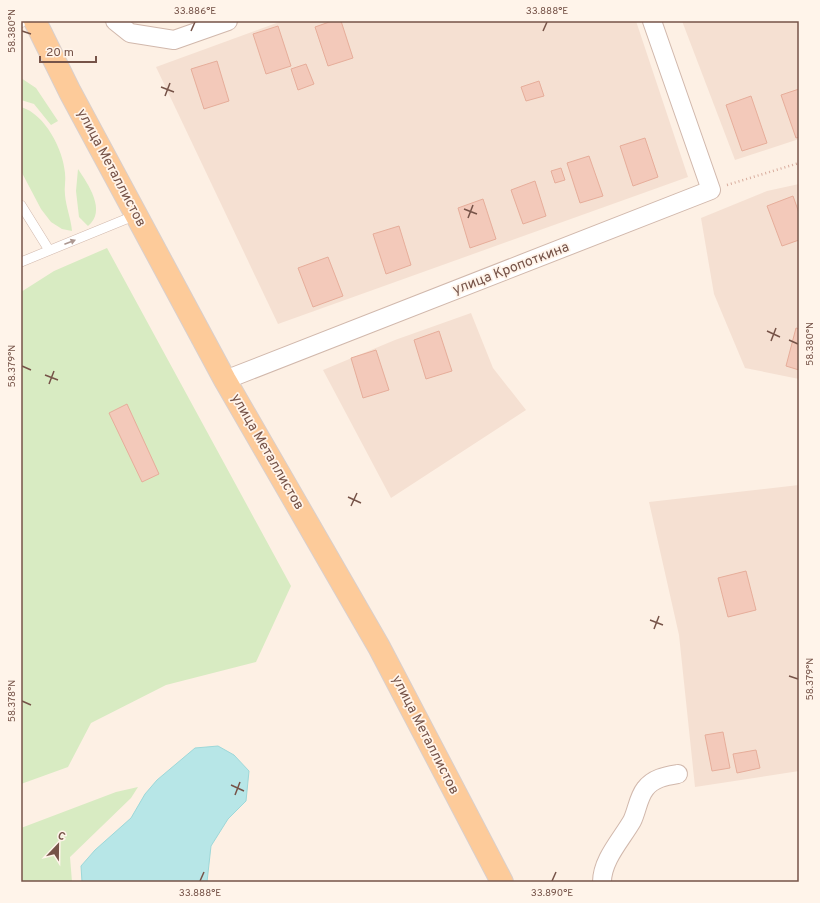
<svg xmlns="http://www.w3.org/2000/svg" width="820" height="903" font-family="Overpass,sans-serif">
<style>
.residential{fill:#f5e0d2}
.green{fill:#d8ebc2}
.water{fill:#b7e6e7;stroke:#9dd8d9}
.building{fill:#f3c9ba;stroke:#e6ad9a}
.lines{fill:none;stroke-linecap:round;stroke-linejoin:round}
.service-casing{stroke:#d1b8ac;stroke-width:10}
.minor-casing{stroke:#d1b8ac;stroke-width:20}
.primary-casing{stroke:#d9cfcc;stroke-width:24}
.path{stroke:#d8ac9d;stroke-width:2.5;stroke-dasharray:1 3;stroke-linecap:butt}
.service{stroke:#fff;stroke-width:9}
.minor{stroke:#fff;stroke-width:18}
.primary{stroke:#fdcb9a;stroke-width:22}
.oneway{fill:#ad9891}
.ticks{fill:none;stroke:#765348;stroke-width:1.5}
.labels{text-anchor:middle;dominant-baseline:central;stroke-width:3.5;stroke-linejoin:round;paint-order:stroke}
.street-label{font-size:14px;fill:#765348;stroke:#fff4ea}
.neatline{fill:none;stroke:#765348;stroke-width:1.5}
.ticks-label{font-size:10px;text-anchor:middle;fill:#765348}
</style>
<rect width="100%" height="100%" fill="#fdf0e4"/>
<g class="residential">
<path d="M282,21H636L688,177L278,324L156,67Z"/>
<path d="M682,21H799V139L735,160Z"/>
<path d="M799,184V379L745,368L714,294L701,218L767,191Z"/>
<path d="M471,313L493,368L526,410L391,498L323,370L395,340Z"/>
<path d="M799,485V771L695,787L679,635L649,502Z"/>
</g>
<g class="green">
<path d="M21,78L36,88L58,121L51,125L34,104L21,100Z"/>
<path d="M21,107C45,114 63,149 65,173C66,180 64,188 65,195C66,207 71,219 72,231L62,229L51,222L41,209L21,171Z"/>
<path d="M78,169C88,184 107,211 88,226L79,217L76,191Z"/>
<path d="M107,248L291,586L256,662L166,685L91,723L68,767L21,784V292L54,271Z"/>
<path d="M138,787L131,798L70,857L72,882H21V828L116,792Z"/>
</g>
<path class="water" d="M218,746L234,755L249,771L246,801L228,819L211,846L207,882H82L81,866L95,850L131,818L145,794L157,780L195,748Z"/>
<g class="building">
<path d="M332,21H341L353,58L328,66L315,27Z"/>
<path d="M278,26L291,66L266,74L253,34Z"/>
<path d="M217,61L229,101L204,109L191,69Z"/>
<path d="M306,64L314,84L298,90L291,69Z"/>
<path d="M539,81L544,96L526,101L521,87Z"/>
<path d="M799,89V137L796,138L781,95Z"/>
<path d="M751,96L767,143L742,151L726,105Z"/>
<path d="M645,138L658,177L633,186L620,146Z"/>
<path d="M589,156L603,196L580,203L567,163Z"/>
<path d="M561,168L565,180L555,183L551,171Z"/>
<path d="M535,181L546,216L523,224L511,190Z"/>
<path d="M793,196L799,213V240L782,246L767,206Z"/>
<path d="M483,199L496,239L470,248L458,208Z"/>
<path d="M399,226L411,265L386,274L373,234Z"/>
<path d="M328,257L343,296L313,307L298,268Z"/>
<path d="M796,328L799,329V370L786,366Z"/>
<path d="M439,331L452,371L426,379L414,340Z"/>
<path d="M376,350L389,390L363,398L351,358Z"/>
<path d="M127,404L159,474L142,482L109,413Z"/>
<path d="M746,571L756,610L728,617L718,578Z"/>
<path d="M723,732L730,768L712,771L705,735Z"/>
<path d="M756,750L760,768L737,773L733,754Z"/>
</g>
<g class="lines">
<g class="service-casing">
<g id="service">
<path d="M21,23L22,21"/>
<path d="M21,205L49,250"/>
<path d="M21,262L136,215"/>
</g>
</g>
<g class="minor-casing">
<g id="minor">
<path d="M115,21L130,33L174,40L228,21"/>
<path d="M225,380L711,190L652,21"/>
<path d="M602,882C602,860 621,840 632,821C637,811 638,798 645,789C653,778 666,776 678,774"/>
</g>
</g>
<g class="primary-casing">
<path id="primary" d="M35,21L70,92L225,380L379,647L502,882"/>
</g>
<path class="path" d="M727,185L799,163"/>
<use href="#service" class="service"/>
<use href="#minor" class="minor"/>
<use href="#primary" class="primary"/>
</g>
<defs><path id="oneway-solid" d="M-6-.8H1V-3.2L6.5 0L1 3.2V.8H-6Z"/></defs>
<use class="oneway" href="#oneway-solid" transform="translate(70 242) rotate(-21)"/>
<path class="ticks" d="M22,31L31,34M191,31L195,22M543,31L547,22M161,87L174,92M165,96L170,83M464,209L477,214M468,218L473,205M767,331L780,337M789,340L798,344M771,341L776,328M22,366L31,370M45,375L58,380M49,384L54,371M348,497L361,503M351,506L357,493M650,620L663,625M654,629L659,616M789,676L798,679M22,701L31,705M231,785L244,791M235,795L240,782M200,881L204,872M552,881L556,872"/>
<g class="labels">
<g class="street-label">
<text transform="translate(111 168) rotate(62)">улица Металлистов</text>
<text transform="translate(511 269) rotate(-21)">улица Кропоткина</text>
<text transform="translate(267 452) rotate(60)">улица Металлистов</text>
<text transform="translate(425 735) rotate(63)">улица Металлистов</text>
</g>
</g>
<rect width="820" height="903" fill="none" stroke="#fff4ea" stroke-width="44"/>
<g transform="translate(58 845) rotate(22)" stroke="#fff4ea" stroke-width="3" paint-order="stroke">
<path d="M0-3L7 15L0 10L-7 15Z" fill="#765348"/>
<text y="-6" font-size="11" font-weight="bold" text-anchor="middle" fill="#765348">С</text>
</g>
<path d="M40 56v6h56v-6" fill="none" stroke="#765348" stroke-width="2"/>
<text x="46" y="56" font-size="12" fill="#765348" stroke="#fff4ea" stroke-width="3" paint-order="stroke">20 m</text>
<rect x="22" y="22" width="776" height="859" class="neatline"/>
<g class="ticks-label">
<text x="195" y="14">33.886°E</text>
<text x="547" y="14">33.888°E</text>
<text transform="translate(11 31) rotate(-90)" y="4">58.380°N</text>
<text transform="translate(809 344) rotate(-90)" y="4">58.380°N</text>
<text transform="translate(11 366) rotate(-90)" y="4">58.379°N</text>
<text transform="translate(809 679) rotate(-90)" y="4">58.379°N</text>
<text transform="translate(11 701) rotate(-90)" y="4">58.378°N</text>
<text x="200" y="896">33.888°E</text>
<text x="552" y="896">33.890°E</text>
</g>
</svg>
